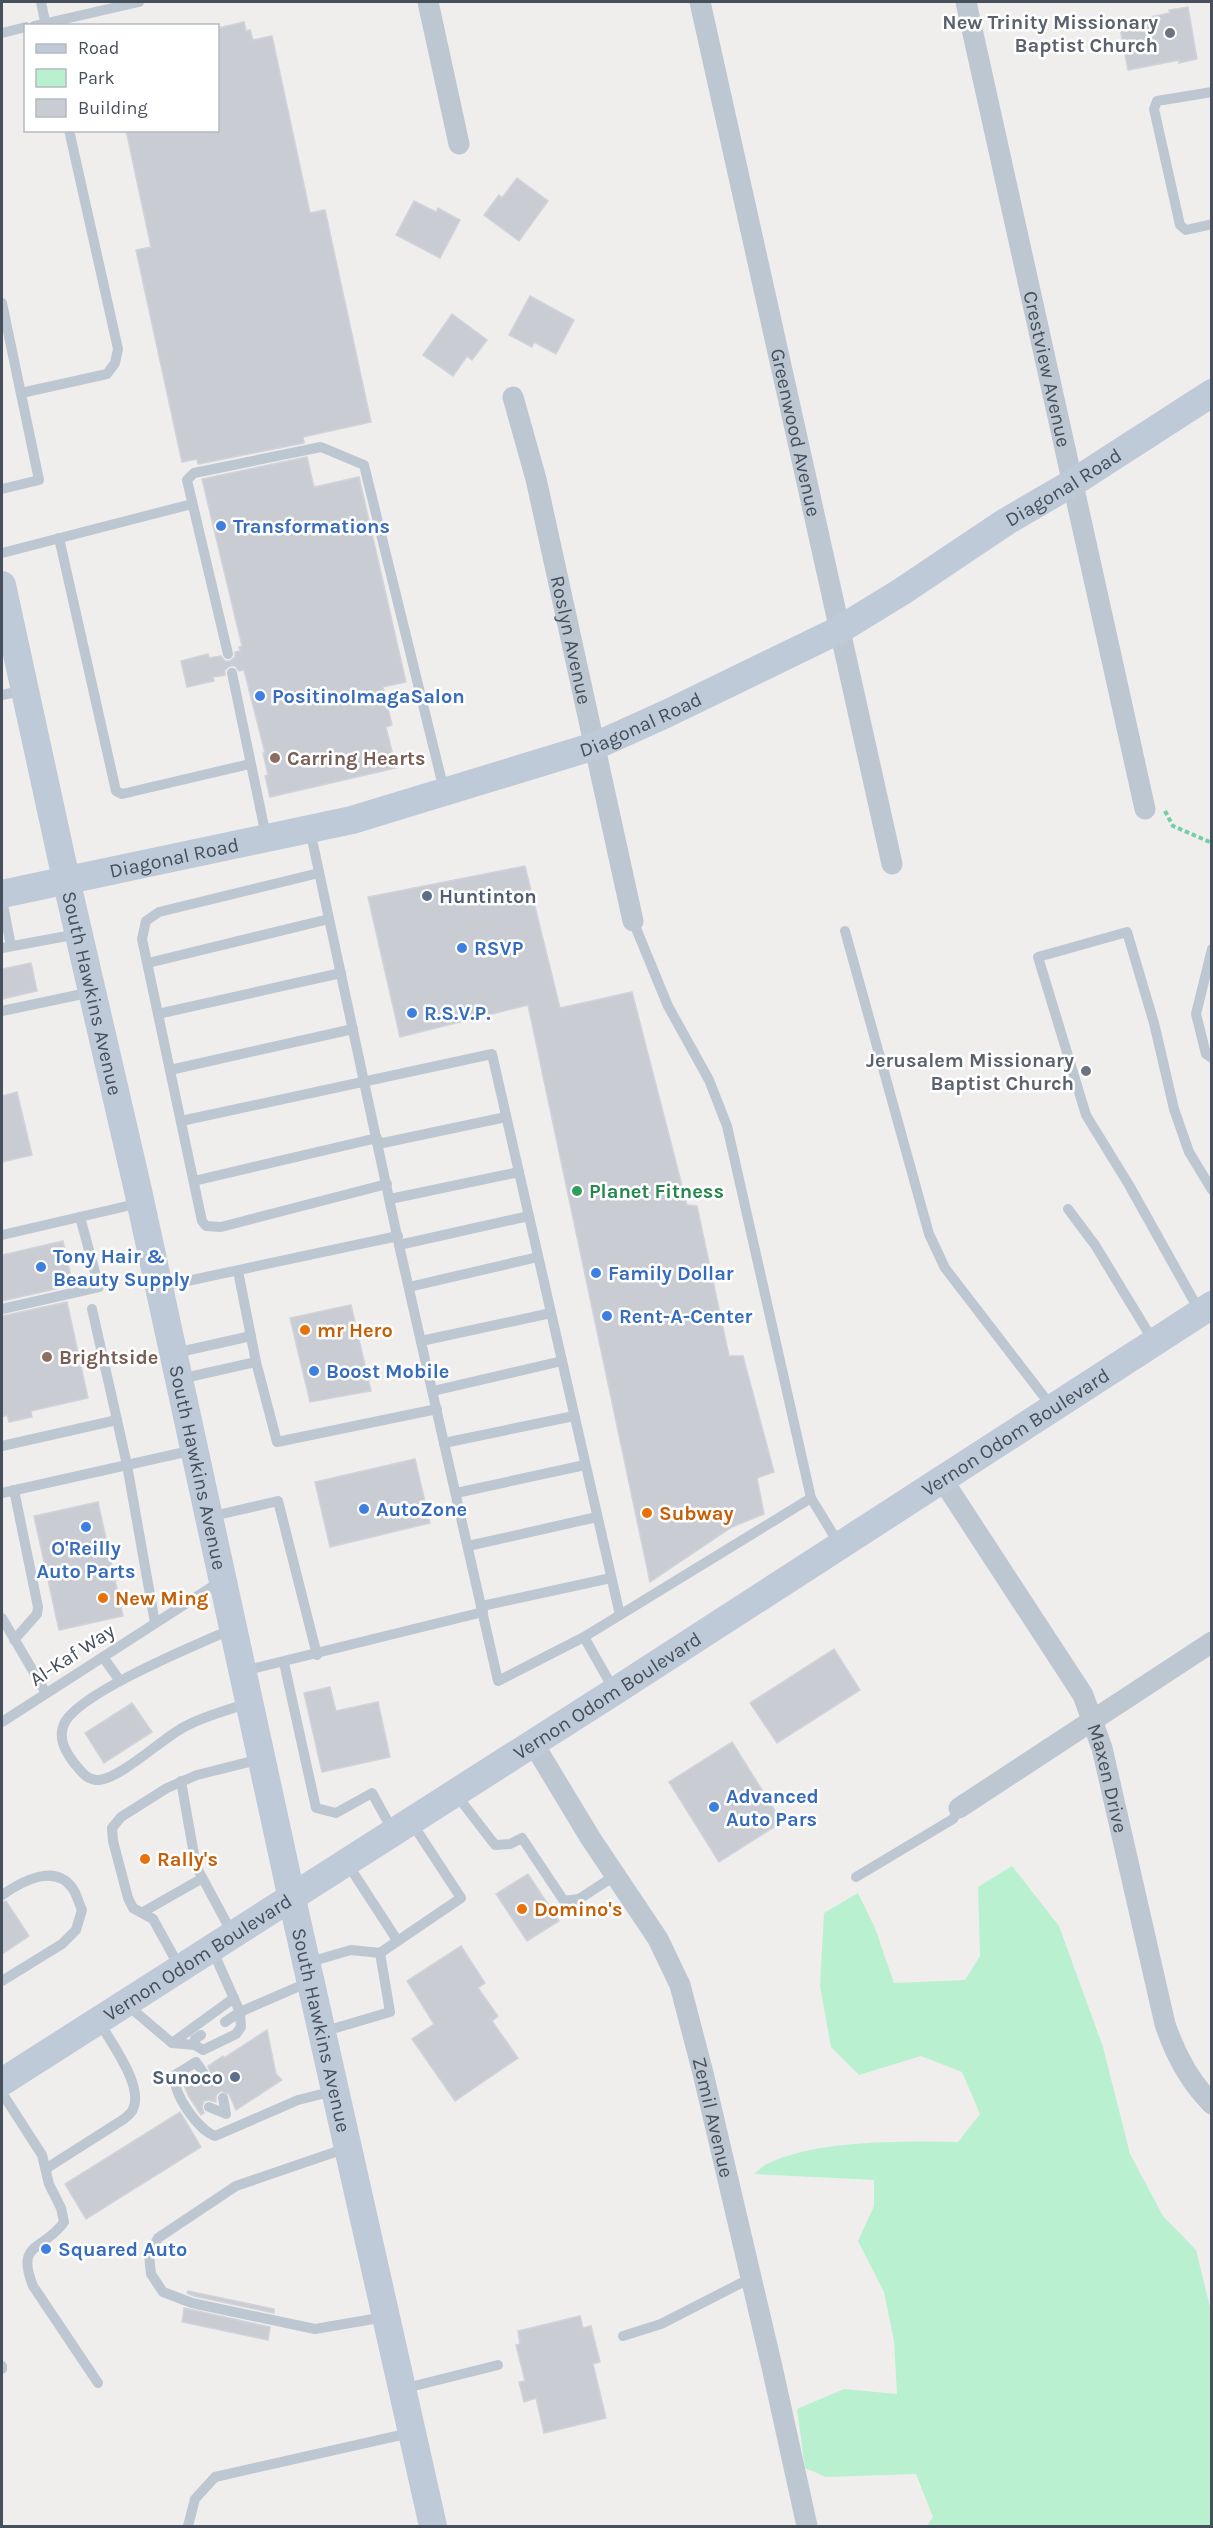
<svg xmlns="http://www.w3.org/2000/svg" width="1213" height="2528" font-family="Karla,sans-serif">
<style>
.green{fill:#b9f1d0}
.building{fill:#caccd3;stroke:#d1d3da;stroke-width:1.5}
.lines{fill:none;stroke-linecap:round;stroke-linejoin:round}
.path{stroke:#70d0a3;stroke-width:4;stroke-dasharray:4.5 3;stroke-linecap:butt}
.lane{stroke:#bdc7d1;stroke-width:10}
.street{stroke:#bdc7d1;stroke-width:21}
.secondary{stroke:#bfcad8;stroke-width:28}
.worship-dot{fill:#6b7280;stroke:#fff;stroke-width:2}
.shop-dot{fill:#3f7fe0;stroke:#fff;stroke-width:2}
.education-dot{fill:#8d6e63;stroke:#fff;stroke-width:2}
.service-dot{fill:#5c6f8a;stroke:#fff;stroke-width:2}
.leisure-dot{fill:#2e9e5b;stroke:#fff;stroke-width:2}
.food-dot{fill:#e8710a;stroke:#fff;stroke-width:2}
.labels{text-anchor:middle;dominant-baseline:central;stroke-width:5;stroke-linejoin:round;paint-order:stroke}
.worship-label{font-size:20px;font-weight:bold;fill:#5b616d;stroke:#fff;text-anchor:end}
.street-label{font-size:20px;fill:#45505c;stroke:#fff}
.shop-label{font-size:20px;font-weight:bold;fill:#366cbe;stroke:#fff;text-anchor:start}
.education-label{font-size:20px;font-weight:bold;fill:#785e54;stroke:#fff;text-anchor:start}
.service-label{font-size:20px;font-weight:bold;fill:#4e5e75;stroke:#fff;text-anchor:start}
.leisure-label{font-size:20px;font-weight:bold;fill:#27864d;stroke:#fff;text-anchor:start}
.food-label{font-size:20px;font-weight:bold;fill:#c56008;stroke:#fff;text-anchor:start}
</style>
<rect width="100%" height="100%" fill="#f0eded"/>
<path class="green" d="M1012,1866L1059,1926L1103,2047L1130,2154L1163,2216L1196,2250L1211,2311V2526H927L933,2517L916,2474L826,2477L805,2468L797,2409L844,2389L897,2394L894,2341L884,2292L858,2241L874,2206V2180L754,2174C759,2170 764,2165 769,2163C818,2140 904,2141 958,2142L980,2114L962,2072L921,2056L859,2075L831,2047L820,1986L824,1913L858,1893L875,1928L894,1983L965,1980L980,1956L978,1887Z"/>
<g class="building">
<path d="M1188,7L1197,59L1179,63V60L1128,70L1119,23L1170,13L1169,10Z"/>
<path d="M244,22L246,31L250,30L253,40L272,36L310,213L325,210L371,422L303,437L304,443L198,464L197,459L182,462L136,250L151,247L126,130H218V28Z"/>
<path d="M517,178L548,201L519,241L484,215L499,195L502,198Z"/>
<path d="M414,201L436,212L438,208L460,220L440,258L396,235Z"/>
<path d="M530,296L574,320L556,354L534,342L532,347L509,335Z"/>
<path d="M452,314L487,340L472,360L467,356L453,376L423,355Z"/>
<path d="M307,457L314,487L359,477L406,682L383,687L392,725L386,727L396,768L270,797L265,776L268,775L263,753H265L244,670L239,671L235,666H230L225,670V675L213,677L214,681L187,687L181,661L208,654L209,658L221,656L225,661H230L235,657V652L240,651L239,647L242,646L202,479Z"/>
<path d="M525,866L560,1008L632,992L687,1205L697,1206L729,1356H743L774,1472L757,1478L764,1514L732,1527L650,1582L528,1005L400,1037L368,897Z"/>
<path d="M31,963L37,991L2,999V969Z"/>
<path d="M17,1092L32,1155L2,1162V1096Z"/>
<path d="M63,1241L73,1285L2,1301V1255Z"/>
<path d="M67,1302L88,1398L31,1411L32,1417L9,1422L7,1415L2,1417V1316Z"/>
<path d="M351,1305L371,1391L310,1402L290,1318Z"/>
<path d="M415,1459L430,1523L330,1547L315,1482Z"/>
<path d="M98,1502L123,1616L59,1630L34,1516Z"/>
<path d="M834,1649L860,1690L777,1743L750,1703Z"/>
<path d="M330,1687L336,1711L378,1702L390,1757L322,1772L304,1693Z"/>
<path d="M132,1703L152,1732L104,1763L85,1733Z"/>
<path d="M732,1742L782,1822L719,1862L669,1782Z"/>
<path d="M528,1874L559,1921L527,1941L496,1894Z"/>
<path d="M6,1901L29,1936L2,1954V1902Z"/>
<path d="M461,1946L485,1983L478,1988L498,2016L492,2021L518,2058L455,2101L412,2039L434,2024L407,1981Z"/>
<path d="M267,2030L276,2074L282,2080L236,2110L229,2094L221,2091L216,2095V2102L209,2100L204,2101L202,2107L204,2113L201,2115L189,2097L183,2083L195,2074L200,2079L207,2078L210,2072L208,2066L223,2056L224,2058Z"/>
<path d="M180,2112L201,2147L86,2219L65,2184Z"/>
<path d="M188,2291L274,2309V2313L194,2296L187,2293Z"/>
<path d="M184,2308L270,2327L268,2340L182,2322Z"/>
<path d="M580,2316L583,2328L591,2326L600,2362L593,2364L606,2418L544,2433L536,2398L524,2402L519,2382L525,2381L516,2345L520,2344L518,2331Z"/>
</g>
<g class="lines">
<path class="path" d="M1165,811L1173,826L1212,843"/>
<g class="lane">
<path d="M41,2L46,26"/>
<path d="M34,26L139,2"/>
<path d="M2,33L26,27"/>
<path d="M1212,92L1157,101L1154,109L1180,225L1186,230L1212,224"/>
<path d="M2,303L39,480L2,489"/>
<path d="M21,393L107,374L115,363L118,349L69,130"/>
<path d="M59,538L116,791L122,794L250,764"/>
<path d="M2,553L192,504"/>
<path d="M228,654L187,480L194,473L321,447L364,465L444,790"/>
<path d="M232,673L266,836"/>
<path d="M2,695L25,690"/>
<path d="M310,830L399,1245L498,1681L584,1637L614,1690"/>
<path d="M319,873L159,912L146,921L142,939L202,1221L206,1226L221,1227L387,1184"/>
<path d="M2,900L11,946"/>
<path d="M633,921L668,1006L709,1080L727,1126L811,1498"/>
<path d="M845,931L929,1234L945,1268L1052,1407"/>
<path d="M2,948L78,934"/>
<path d="M1212,949L1196,1014L1206,1054L1212,1058"/>
<path d="M148,963L329,919"/>
<path d="M2,1011L92,992"/>
<path d="M158,1014L341,973"/>
<path d="M170,1070L353,1029"/>
<path d="M181,1121L492,1054L620,1615"/>
<path d="M378,1144L506,1117"/>
<path d="M194,1181L377,1138"/>
<path d="M390,1199L519,1172"/>
<path d="M1068,1209L1095,1245L1154,1342"/>
<path d="M2,1235L140,1203"/>
<path d="M399,1245L529,1216"/>
<path d="M238,1271L256,1362L277,1442L437,1409"/>
<path d="M159,1287L398,1236"/>
<path d="M409,1287L538,1257"/>
<path d="M2,1309L99,1287L80,1217"/>
<path d="M1200,1312L1129,1185L1086,1115L1038,957L1127,932L1154,1023L1174,1109L1189,1152L1212,1190"/>
<path d="M421,1341L551,1313"/>
<path d="M175,1353L251,1336"/>
<path d="M180,1379L256,1362"/>
<path d="M433,1391L562,1361"/>
<path d="M117,1420L127,1465L155,1623"/>
<path d="M444,1443L574,1416"/>
<path d="M2,1446L117,1420L92,1309"/>
<path d="M14,1490L38,1607L37,1614L14,1640"/>
<path d="M2,1493L194,1450"/>
<path d="M456,1493L585,1465"/>
<path d="M209,1517L278,1501L317,1655"/>
<path d="M468,1546L597,1517"/>
<path d="M482,1606L611,1578"/>
<path d="M2,1618L46,1693"/>
<path d="M232,1629C196,1645 83,1691 65,1722C57,1737 65,1751 74,1763C81,1771 87,1781 99,1780C121,1778 163,1738 184,1727C204,1716 228,1710 249,1703"/>
<path d="M584,1637L811,1498L839,1544"/>
<path d="M103,1657L120,1681"/>
<path d="M284,1663L316,1808L336,1813L372,1793L393,1831"/>
<path d="M243,1671L483,1612"/>
<path d="M2,1722L221,1581"/>
<path d="M181,1781L196,1866L232,1933"/>
<path d="M455,1793L495,1845L510,1844L522,1838L564,1901L579,1899L616,1875"/>
<path d="M347,1863L397,1940"/>
<path d="M856,1877L953,1819L959,1808"/>
<path d="M2,1895C21,1882 55,1862 73,1889C77,1895 79,1904 82,1910L76,1930L62,1944L2,1981"/>
<path d="M143,1912L201,1879"/>
<path d="M306,1963L351,1950L380,1953L461,1898L412,1823"/>
<path d="M180,1968L153,1919L133,1908L128,1898L113,1841L112,1828L121,1817L167,1788L197,1775L261,1759"/>
<path d="M126,2004L172,2043L195,2045V2039L201,2035"/>
<path d="M225,2022L240,2012L309,1982"/>
<path d="M322,2032L390,2012L380,1953"/>
<path d="M172,2043L234,1998"/>
<path d="M195,2045L203,2050L236,2034L241,2027L240,2012L212,1949"/>
<path d="M203,2072L196,2062L175,2075C172,2093 198,2130 215,2136L298,2100L334,2091"/>
<path d="M2,2093L42,2155L49,2184L61,2208L64,2222C44,2251 15,2241 33,2286L98,2383"/>
<path d="M209,2107L226,2114L223,2098"/>
<path d="M347,2148L236,2186L158,2238L149,2255L151,2274L163,2292L192,2303L315,2329L385,2317"/>
<path d="M47,2168L124,2119C126,2117 132,2113 133,2109C144,2086 111,2043 100,2023"/>
<path d="M623,2336L661,2324L751,2278"/>
<path d="M2,2366V2369"/>
<path d="M402,2389L498,2365"/>
<path d="M188,2526L195,2499L215,2477L410,2433"/>
</g>
<g class="street">
<path d="M428,2L459,144"/>
<path id="s1" d="M700,2L892,864"/>
<path id="s2" d="M966,2L1145,809"/>
<path id="s3" d="M513,397L536,479L633,921"/>
<path id="s4" d="M942,1479L1083,1695L1102,1748L1165,2024C1175,2054 1189,2081 1212,2104"/>
<path id="s5" d="M533,1743L591,1839L658,1939L680,1985L703,2073L772,2367L807,2526"/>
<path d="M959,1808L1212,1642"/>
</g>
<g class="secondary">
<path id="s6" d="M2,585L66,879L137,1186L292,1899L433,2526"/>
<path id="s7" d="M2,894L352,820L595,746L666,714L839,630L901,592L1007,521L1074,482L1212,393"/>
<path id="s8" d="M2,2082L615,1691L1212,1305"/>
</g>
</g>
<g class="worship-dot">
<circle cx="1170" cy="33" r="6"/>
<circle cx="1086" cy="1071" r="6"/>
</g>
<g class="shop-dot">
<circle cx="221" cy="526" r="6"/>
<circle cx="260" cy="696" r="6"/>
<circle cx="462" cy="948" r="6"/>
<circle cx="412" cy="1013" r="6"/>
<circle cx="41" cy="1267" r="6"/>
<circle cx="596" cy="1273" r="6"/>
<circle cx="607" cy="1316" r="6"/>
<circle cx="314" cy="1371" r="6"/>
<circle cx="364" cy="1509" r="6"/>
<circle cx="86" cy="1527" r="6"/>
<circle cx="714" cy="1807" r="6"/>
<circle cx="46" cy="2249" r="6"/>
</g>
<g class="education-dot">
<circle cx="275" cy="758" r="6"/>
<circle cx="47" cy="1357" r="6"/>
</g>
<g class="service-dot">
<circle cx="427" cy="896" r="6"/>
<circle cx="235" cy="2077" r="6"/>
</g>
<circle class="leisure-dot" cx="577" cy="1191" r="6"/>
<g class="food-dot">
<circle cx="305" cy="1330" r="6"/>
<circle cx="647" cy="1513" r="6"/>
<circle cx="103" cy="1598" r="6"/>
<circle cx="145" cy="1859" r="6"/>
<circle cx="522" cy="1909" r="6"/>
</g>
<g class="labels">
<g class="worship-label">
<text x="1158" y="22">New Trinity Missionary<tspan x="1158" dy="23">Baptist Church</tspan></text>
<text x="1074" y="1060">Jerusalem Missionary<tspan x="1074" dy="23">Baptist Church</tspan></text>
</g>
<g class="street-label">
<text stroke="none"><textPath href="#s2" startOffset="376">Crestview Avenue</textPath></text>
<text stroke="none"><textPath href="#s1" startOffset="441">Greenwood Avenue</textPath></text>
<text stroke="none"><textPath href="#s7" startOffset="1148">Diagonal Road</textPath></text>
<text stroke="none"><textPath href="#s3" startOffset="250">Roslyn Avenue</textPath></text>
<text stroke="none"><textPath href="#s7" startOffset="662">Diagonal Road</textPath></text>
<text stroke="none"><textPath href="#s7" startOffset="176">Diagonal Road</textPath></text>
<text stroke="none"><textPath href="#s6" startOffset="418">South Hawkins Avenue</textPath></text>
<text stroke="none"><textPath href="#s8" startOffset="1204">Vernon Odom Boulevard</textPath></text>
<text stroke="none"><textPath href="#s6" startOffset="904">South Hawkins Avenue</textPath></text>
<text transform="translate(72 1655) rotate(-33)">Al-Kaf Way</text>
<text stroke="none"><textPath href="#s8" startOffset="718">Vernon Odom Boulevard</textPath></text>
<text stroke="none"><textPath href="#s4" startOffset="345">Maxen Drive</textPath></text>
<text stroke="none"><textPath href="#s8" startOffset="232">Vernon Odom Boulevard</textPath></text>
<text stroke="none"><textPath href="#s6" startOffset="1480">South Hawkins Avenue</textPath></text>
<text stroke="none"><textPath href="#s5" startOffset="420">Zemil Avenue</textPath></text>
</g>
<g class="shop-label">
<text x="233" y="526">Transformations</text>
<text x="272" y="696">PositinoImagaSalon</text>
<text x="474" y="948">RSVP</text>
<text x="424" y="1013">R.S.V.P.</text>
<text x="53" y="1256">Tony Hair &amp;<tspan x="53" dy="23">Beauty Supply</tspan></text>
<text x="608" y="1273">Family Dollar</text>
<text x="619" y="1316">Rent-A-Center</text>
<text x="326" y="1371">Boost Mobile</text>
<text x="376" y="1509">AutoZone</text>
<text x="86" y="1548" text-anchor="middle">O'Reilly<tspan x="86" dy="23">Auto Parts</tspan></text>
<text x="726" y="1796">Advanced<tspan x="726" dy="23">Auto Pars</tspan></text>
<text x="58" y="2249">Squared Auto</text>
</g>
<g class="education-label">
<text x="287" y="758">Carring Hearts</text>
<text x="59" y="1357">Brightside</text>
</g>
<g class="service-label">
<text x="439" y="896">Huntinton</text>
<text x="223" y="2077" text-anchor="end">Sunoco</text>
</g>
<g class="leisure-label">
<text x="589" y="1191">Planet Fitness</text>
</g>
<g class="food-label">
<text x="317" y="1330">mr Hero</text>
<text x="659" y="1513">Subway</text>
<text x="115" y="1598">New Ming</text>
<text x="157" y="1859">Rally's</text>
<text x="534" y="1909">Domino's</text>
</g>
</g>
<rect width="1213" height="2528" fill="none" stroke="#45505c" stroke-width="6"/>
<rect x="24" y="24" width="195" height="108" fill="#ffffff" stroke="#b5b9be" stroke-width="1.5"/>
<rect x="36" y="44" width="30" height="9" fill="#bfcad8" stroke="#b5b9be" stroke-width="1.5"/>
<text x="78" y="54" font-size="18" fill="#45505c">Road</text>
<rect x="36" y="69" width="30" height="18" fill="#b9f1d0" stroke="#b5b9be" stroke-width="1.5"/>
<text x="78" y="84" font-size="18" fill="#45505c">Park</text>
<rect x="36" y="99" width="30" height="18" fill="#caccd3" stroke="#b5b9be" stroke-width="1.5"/>
<text x="78" y="114" font-size="18" fill="#45505c">Building</text>
</svg>
